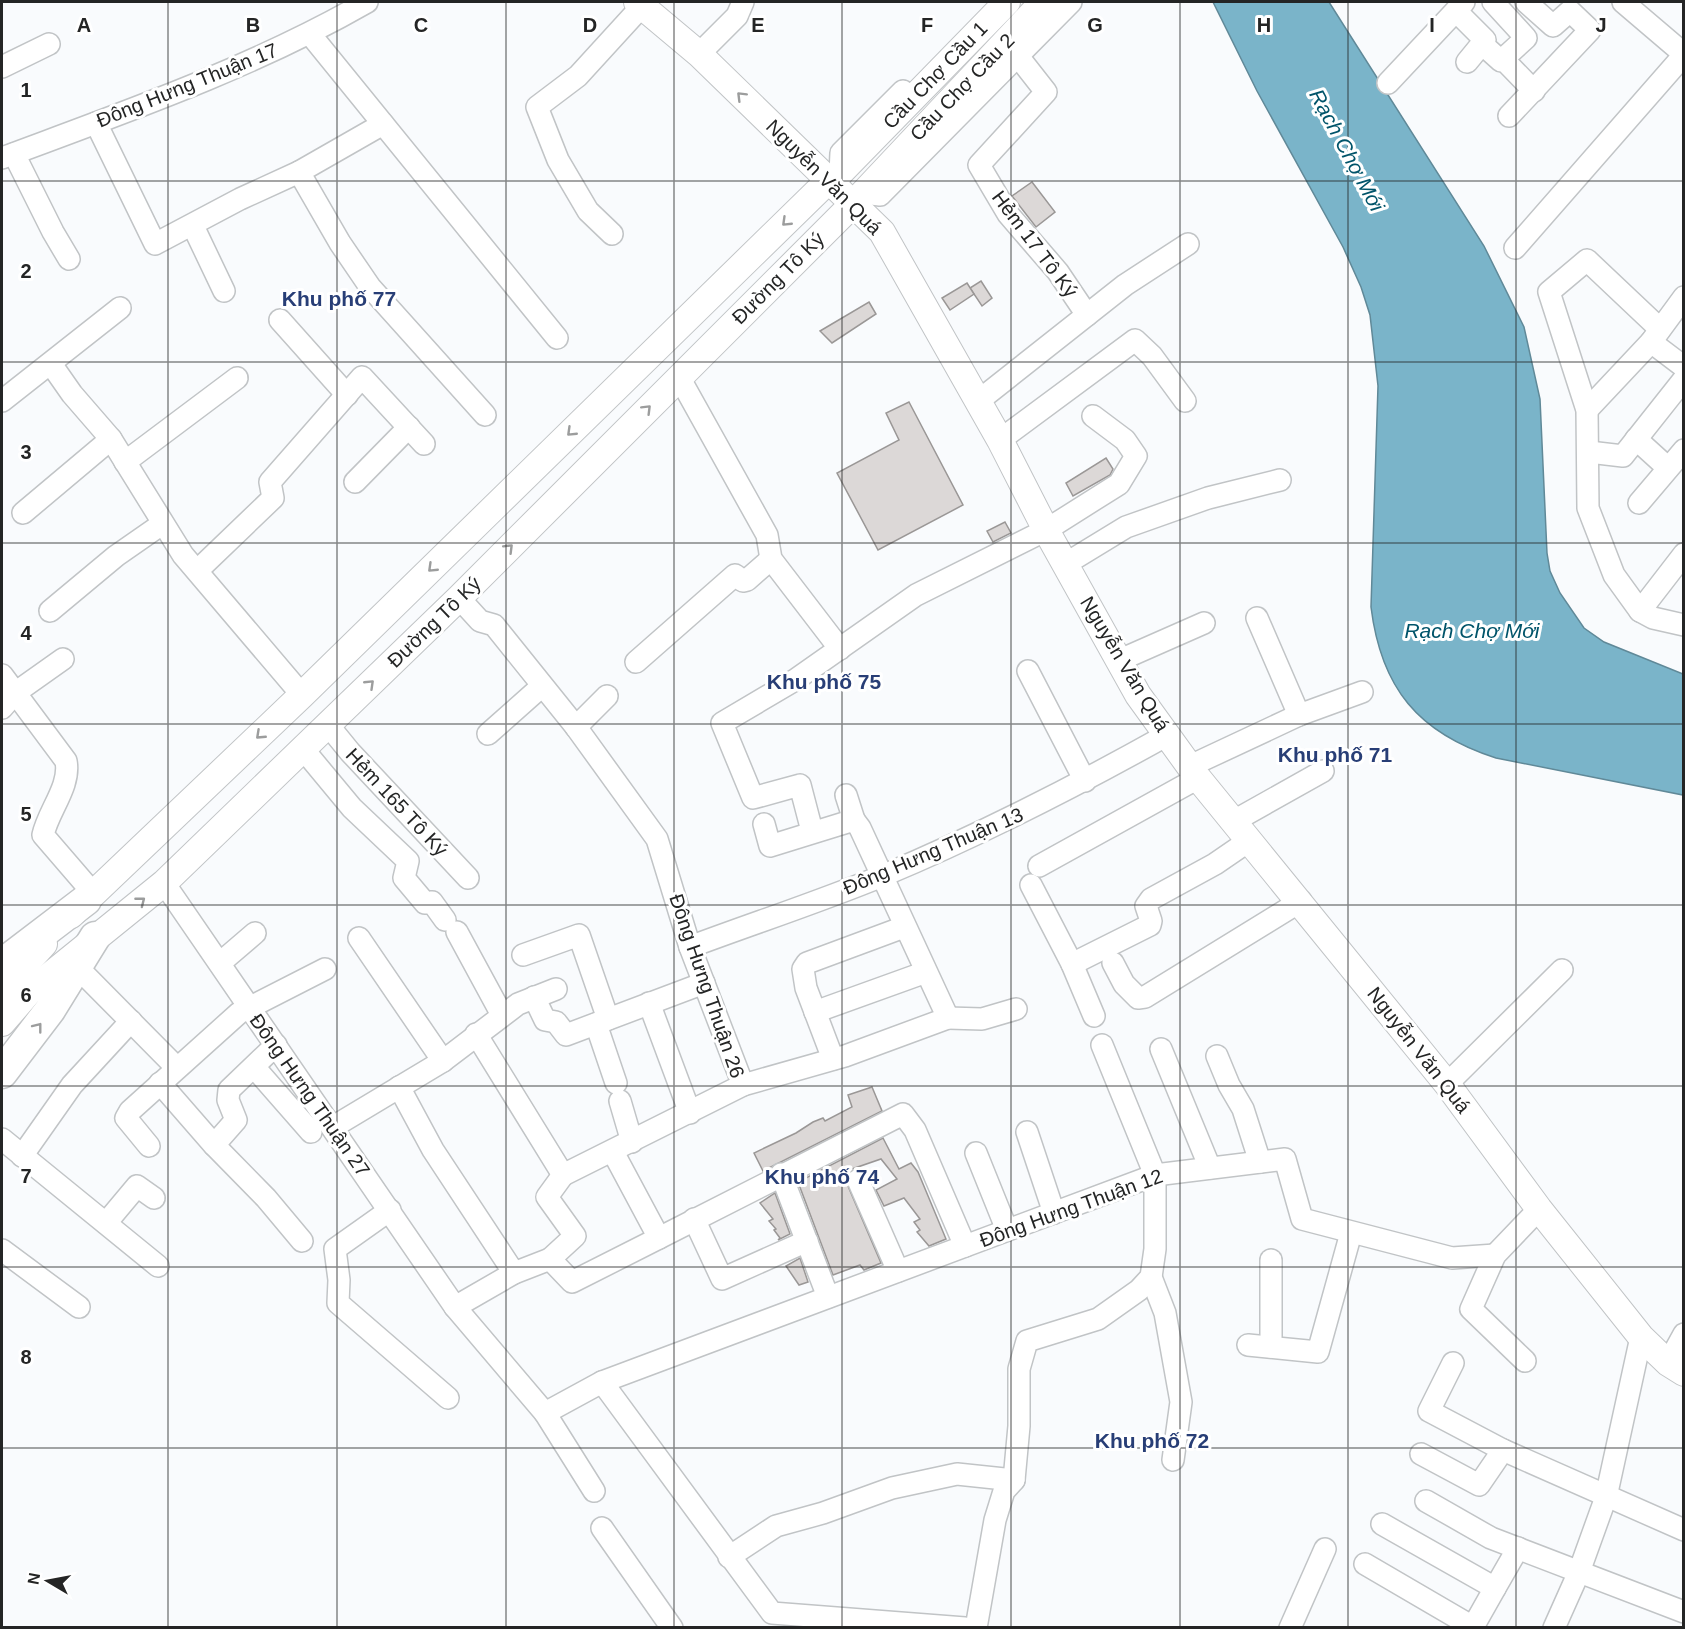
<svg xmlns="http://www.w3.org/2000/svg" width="1685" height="1629" font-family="Helvetica,sans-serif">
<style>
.water{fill:#7ab4c9;stroke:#608998;stroke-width:1.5}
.building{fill:#dcd8d7;stroke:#9a9796;stroke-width:1.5}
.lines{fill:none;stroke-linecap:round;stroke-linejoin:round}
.minor-casing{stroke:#c1c4c6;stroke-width:24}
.major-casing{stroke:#c1c4c6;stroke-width:28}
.highway-casing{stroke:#c1c4c6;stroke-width:33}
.minor{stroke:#fff;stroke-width:21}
.major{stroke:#fff;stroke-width:26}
.highway{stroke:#fff;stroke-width:30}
.oneway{stroke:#9c9d9d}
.grid{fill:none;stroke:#242525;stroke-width:1.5;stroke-opacity:0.55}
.labels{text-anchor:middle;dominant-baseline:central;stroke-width:6;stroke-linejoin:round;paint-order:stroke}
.street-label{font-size:20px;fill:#242525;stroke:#fff}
.water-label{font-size:21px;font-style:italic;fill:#00546a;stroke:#fff}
.neighbourhood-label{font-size:21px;font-weight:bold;fill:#283e76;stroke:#fff}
.grid-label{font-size:20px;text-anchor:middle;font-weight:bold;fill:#242525;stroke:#fff;stroke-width:6;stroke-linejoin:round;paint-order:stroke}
</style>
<rect width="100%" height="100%" fill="#f9fbfd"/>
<path class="water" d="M1213,2H1329L1484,246L1524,327L1540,399L1547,553L1550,571L1560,593L1584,628L1604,642L1683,674V795L1496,758C1418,733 1381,688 1371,607L1378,386L1370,315L1361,287L1343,247L1257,91Z"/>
<g class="building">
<path d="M1032,182L1055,212L1036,227L1012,196Z"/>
<path d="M981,281L992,298L982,306L970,288Z"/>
<path d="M967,283L974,294L950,310L942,298Z"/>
<path d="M869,302L876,314L832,343L820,331Z"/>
<path d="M909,402L963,505L878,550L837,473L899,440L886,413Z"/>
<path d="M1106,458L1113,469L1110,475L1073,496L1066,483Z"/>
<path d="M1005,522L1011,533L993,542L987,531Z"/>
<path d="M872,1087L882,1111L763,1171L754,1153L796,1133L813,1122L823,1118L825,1121L852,1107L848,1095Z"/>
<path d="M883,1138L899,1169L911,1163L918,1172L946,1239L929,1246L917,1232L920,1230L914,1222L920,1219L904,1198L884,1206L876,1190L897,1179L881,1159L852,1169L845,1179L881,1263L864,1270L860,1265L833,1275L798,1182Z"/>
<path d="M775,1193L790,1234L778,1240L780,1238L774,1230L776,1229L769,1221L773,1219L760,1203Z"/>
<path d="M800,1258L808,1282L799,1285L786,1266Z"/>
</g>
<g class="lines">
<g class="minor-casing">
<g id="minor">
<path d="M1493,2L1526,38L1503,59"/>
<path d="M1623,2L1684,54"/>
<path d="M1456,11L1485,40L1467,62"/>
<path d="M310,34L557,338"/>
<path d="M1482,44L1501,61L1503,59L1534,91"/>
<path d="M699,54L737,16L743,2"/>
<path d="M1017,55L1046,92L979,165L1008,214L1058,272L1087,315"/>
<path d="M2,67L49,44"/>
<path d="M1388,83L1464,2"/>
<path d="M1509,116L1590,30L1570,11L1553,26L1526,2"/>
<path d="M96,123L155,244L240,199L299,172"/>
<path d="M383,124L299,172L340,243L370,287L485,415"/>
<path d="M14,154L53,232L69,259"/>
<path d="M2,158C125,112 252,68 367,2"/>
<path d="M840,173L841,153L903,91"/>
<path d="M863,193L880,195L1071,2"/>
<path d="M193,226L224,291"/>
<path d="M612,234L588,211L558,160L537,107L578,76L642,6"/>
<path d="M1515,248L1684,55"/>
<path d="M280,320L347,395"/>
<path d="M1660,329L1587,260L1549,292L1587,410L1588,508L1614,575L1640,611L1653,618L1684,625"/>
<path d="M1651,342L1684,367"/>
<path d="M51,364L72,394L111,439L183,555L302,695"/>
<path d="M679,377L767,535L771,559L840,649"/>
<path d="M2,401L120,308"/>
<path d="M977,402L1125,285L1188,244"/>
<path d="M1587,410L1651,342L1684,297"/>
<path d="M1636,439L1668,468"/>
<path d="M1000,440L1135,340L1152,356L1185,401"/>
<path d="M1589,452L1623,456L1684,379"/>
<path d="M125,462L237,378"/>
<path d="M355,482L409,427"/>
<path d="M1639,503L1684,450"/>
<path d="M23,513L111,439"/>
<path d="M1067,563L1126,527L1208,498L1280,480"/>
<path d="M198,570L273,498L270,482L362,377L424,444"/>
<path d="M459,598L480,621L494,625L576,727L657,839L690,947L743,1085L563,1175L476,1034"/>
<path d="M50,611L116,556L162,524"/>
<path d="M1640,611L1684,554"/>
<path d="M1257,618L1299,715"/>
<path d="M1120,660L1204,623"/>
<path d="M636,662L735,575L743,581L747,580L771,559"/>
<path d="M1028,671L1085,781"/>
<path d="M2,675L66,761C71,786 48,811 43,835L93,893"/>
<path d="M2,708L15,693L63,659"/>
<path d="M328,725L350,752L468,878"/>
<path d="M576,727L607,696"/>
<path d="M488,734L542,686"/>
<path d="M303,749L352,808L408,861L404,878L425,903L432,902L445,920"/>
<path d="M1190,766L1299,715L1362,692"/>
<path d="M846,795L854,820"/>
<path d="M1234,821L1323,771"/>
<path d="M812,831L800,785L753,798L722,723L795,680L916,595L1046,530L1119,484L1136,456L1125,440L1093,416"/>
<path d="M1039,866L1198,778"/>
<path d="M164,883L455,1307L545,1413"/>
<path d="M1031,885L1072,964L1094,1016"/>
<path d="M457,932L502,1015"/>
<path d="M359,938L443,1061"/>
<path d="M690,947C754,923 819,902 882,876C980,835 1074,787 1167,735"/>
<path d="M523,955L579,935L608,1019"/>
<path d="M220,963L255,933"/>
<path d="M1113,963L1124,984L1138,998L1145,997L1301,901"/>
<path d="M1072,964L1150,925L1151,921L1146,906L1151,899L1215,864L1250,840"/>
<path d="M77,967L176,1067"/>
<path d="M534,997L545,1020L556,1022L566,1035L704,983"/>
<path d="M649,1003L690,1113"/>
<path d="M815,1012L926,972"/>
<path d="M948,1018L982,1019L1016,1009"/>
<path d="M596,1024L616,1083"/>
<path d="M276,1045L229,1090L228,1100L236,1120L214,1145L266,1198L302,1241"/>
<path d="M1161,1049L1210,1168"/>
<path d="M1217,1056L1229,1085L1243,1109L1260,1162"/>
<path d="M833,1059L806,988L803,969L807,963L904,927"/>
<path d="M254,1067L311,1132"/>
<path d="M160,1083L214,1145"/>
<path d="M1447,1084L1562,970"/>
<path d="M743,1085L845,1056L948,1018L860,828L854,820L770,846L764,824"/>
<path d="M399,1087L433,1150L514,1273"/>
<path d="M620,1101L632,1142"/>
<path d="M333,1127L443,1061L518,1004L556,989"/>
<path d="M1027,1132L1054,1213"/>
<path d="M2,1139L158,1266"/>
<path d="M149,1146L126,1118L130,1111L239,1013L325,969"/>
<path d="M976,1153L1007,1230"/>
<path d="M22,1156L72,1085L131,1021"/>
<path d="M781,1174L828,1297"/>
<path d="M858,1180L898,1271"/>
<path d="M390,1210L335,1249L339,1280L338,1303L448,1398"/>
<path d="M694,1219L722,1279L807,1241"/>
<path d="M106,1223L137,1186L154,1198"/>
<path d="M659,1238L903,1114L915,1130L965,1246"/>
<path d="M2,1250L79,1307"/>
<path d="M550,1259L575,1236L547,1197L563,1175"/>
<path d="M1271,1260V1347"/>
<path d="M1151,1277L1165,1313L1181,1402L1173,1460"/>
<path d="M455,1307L514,1273L550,1259L572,1282L659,1238L613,1152"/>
<path d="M1248,1345L1318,1352L1351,1233"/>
<path d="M1525,1361L1471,1309L1495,1255L1539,1209"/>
<path d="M1453,1363L1429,1411L1503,1450L1684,1530"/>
<path d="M1668,1363L1684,1334"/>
<path d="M602,1382L1155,1175L1285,1159L1302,1219L1452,1258L1495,1255"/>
<path d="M1421,1454L1479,1485L1503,1450"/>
<path d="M594,1491L545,1413L602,1382L772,1613L965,1628"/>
<path d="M1426,1501L1491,1538L1684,1612"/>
<path d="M1382,1524L1495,1588L1518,1548"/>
<path d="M602,1528L672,1628"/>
<path d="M729,1557L776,1526L823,1513L892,1488L957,1474L1014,1480"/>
<path d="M1365,1564L1473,1627L1495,1588"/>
<path d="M976,1628L995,1520L1004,1491L1014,1480L1019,1426V1369L1027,1341L1098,1319L1139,1290L1151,1277L1155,1249V1175L1102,1045"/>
<path d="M1290,1628L1325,1549"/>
<path d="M1554,1628L1579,1572L1606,1497L1641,1337"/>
</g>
</g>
<g class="major-casing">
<g id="major">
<path d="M637,2L699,54L882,232L1000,440L1046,530L1138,695L1198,778L1447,1084L1539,1209L1641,1337L1668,1363L1684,1373"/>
<path d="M71,915L302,695L828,181L840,173L1007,2"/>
<path d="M2,990L44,944"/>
<path d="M2,1023L28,993L164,883L459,598L852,205L1043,2"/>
</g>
</g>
<g class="highway-casing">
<g id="highway">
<path d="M2,964L86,900"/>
<path d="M2,1073L50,1010L95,937"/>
</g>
</g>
<use href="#minor" class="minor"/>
<use href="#major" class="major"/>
<use href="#highway" class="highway"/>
</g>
<defs><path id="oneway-chevron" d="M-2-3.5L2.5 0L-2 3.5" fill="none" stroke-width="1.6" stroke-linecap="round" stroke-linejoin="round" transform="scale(1.5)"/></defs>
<g class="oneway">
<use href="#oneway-chevron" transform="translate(741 96) rotate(-135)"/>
<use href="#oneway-chevron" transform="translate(786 222) rotate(136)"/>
<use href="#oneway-chevron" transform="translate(647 409) rotate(-45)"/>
<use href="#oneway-chevron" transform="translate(571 432) rotate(136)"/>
<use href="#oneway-chevron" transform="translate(509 548) rotate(-45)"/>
<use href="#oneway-chevron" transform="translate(432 568) rotate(136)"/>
<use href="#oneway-chevron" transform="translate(370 684) rotate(-44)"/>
<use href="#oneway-chevron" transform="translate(260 735) rotate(137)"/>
<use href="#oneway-chevron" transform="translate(141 901) rotate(-38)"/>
<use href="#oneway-chevron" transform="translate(38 1027) rotate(-52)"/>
</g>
<path class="grid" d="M168,2V1628M337,2V1628M506,2V1628M674,2V1628M842,2V1628M1011,2V1628M1180,2V1628M1348,2V1628M1516,2V1628M2,181H1684M2,362H1684M2,543H1684M2,724H1684M2,905H1684M2,1086H1684M2,1267H1684M2,1448H1684"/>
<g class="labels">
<g class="street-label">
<text transform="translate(935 75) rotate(-46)">Cầu Chợ Cầu 1</text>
<text transform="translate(187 85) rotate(-22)">Đông Hưng Thuận 17</text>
<text transform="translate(962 87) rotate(-46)">Cầu Chợ Cầu 2</text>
<text transform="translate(824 177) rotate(45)">Nguyễn Văn Quá</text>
<text transform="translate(1035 244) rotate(53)">Hẻm 17 Tô Ký</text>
<text transform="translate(778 278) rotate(-45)">Đường Tô Ký</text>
<text transform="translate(434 622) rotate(-44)">Đường Tô Ký</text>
<text transform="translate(1125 664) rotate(59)">Nguyễn Văn Quá</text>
<text transform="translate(397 802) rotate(47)">Hẻm 165 Tô Ký</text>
<text transform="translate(933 851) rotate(-23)">Đông Hưng Thuận 13</text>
<text transform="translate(707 986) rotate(71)">Đông Hưng Thuận 26</text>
<text transform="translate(1419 1050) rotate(52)">Nguyễn Văn Quá</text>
<text transform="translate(310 1095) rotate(55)">Đông Hưng Thuận 27</text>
<text transform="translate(1071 1208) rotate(-20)">Đông Hưng Thuận 12</text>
</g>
<g class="water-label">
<text transform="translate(1347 150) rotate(62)">Rạch Chợ Mới</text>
<text x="1472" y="630">Rạch Chợ Mới</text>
</g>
<g class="neighbourhood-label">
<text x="339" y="298">Khu phố 77</text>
<text x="824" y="681">Khu phố 75</text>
<text x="1335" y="754">Khu phố 71</text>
<text x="822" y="1176">Khu phố 74</text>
<text x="1152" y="1440">Khu phố 72</text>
</g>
</g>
<g class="grid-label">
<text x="84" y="32">A</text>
<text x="253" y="32">B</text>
<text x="421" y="32">C</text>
<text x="590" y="32">D</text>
<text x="758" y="32">E</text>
<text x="927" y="32">F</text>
<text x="1095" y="32">G</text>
<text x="1264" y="32">H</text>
<text x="1432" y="32">I</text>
<text x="1601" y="32">J</text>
<text x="26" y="97">1</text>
<text x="26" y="278">2</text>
<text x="26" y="459">3</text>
<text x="26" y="640">4</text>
<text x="26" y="821">5</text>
<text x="26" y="1002">6</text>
<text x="26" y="1183">7</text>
<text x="26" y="1364">8</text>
</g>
<rect width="1685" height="1629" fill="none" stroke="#242525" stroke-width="6"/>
<g transform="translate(48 1581) rotate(280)" stroke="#ffffff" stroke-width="4.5" paint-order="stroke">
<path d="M0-4.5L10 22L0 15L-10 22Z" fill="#242525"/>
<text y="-9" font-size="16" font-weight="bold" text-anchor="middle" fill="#242525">N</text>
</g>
</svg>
